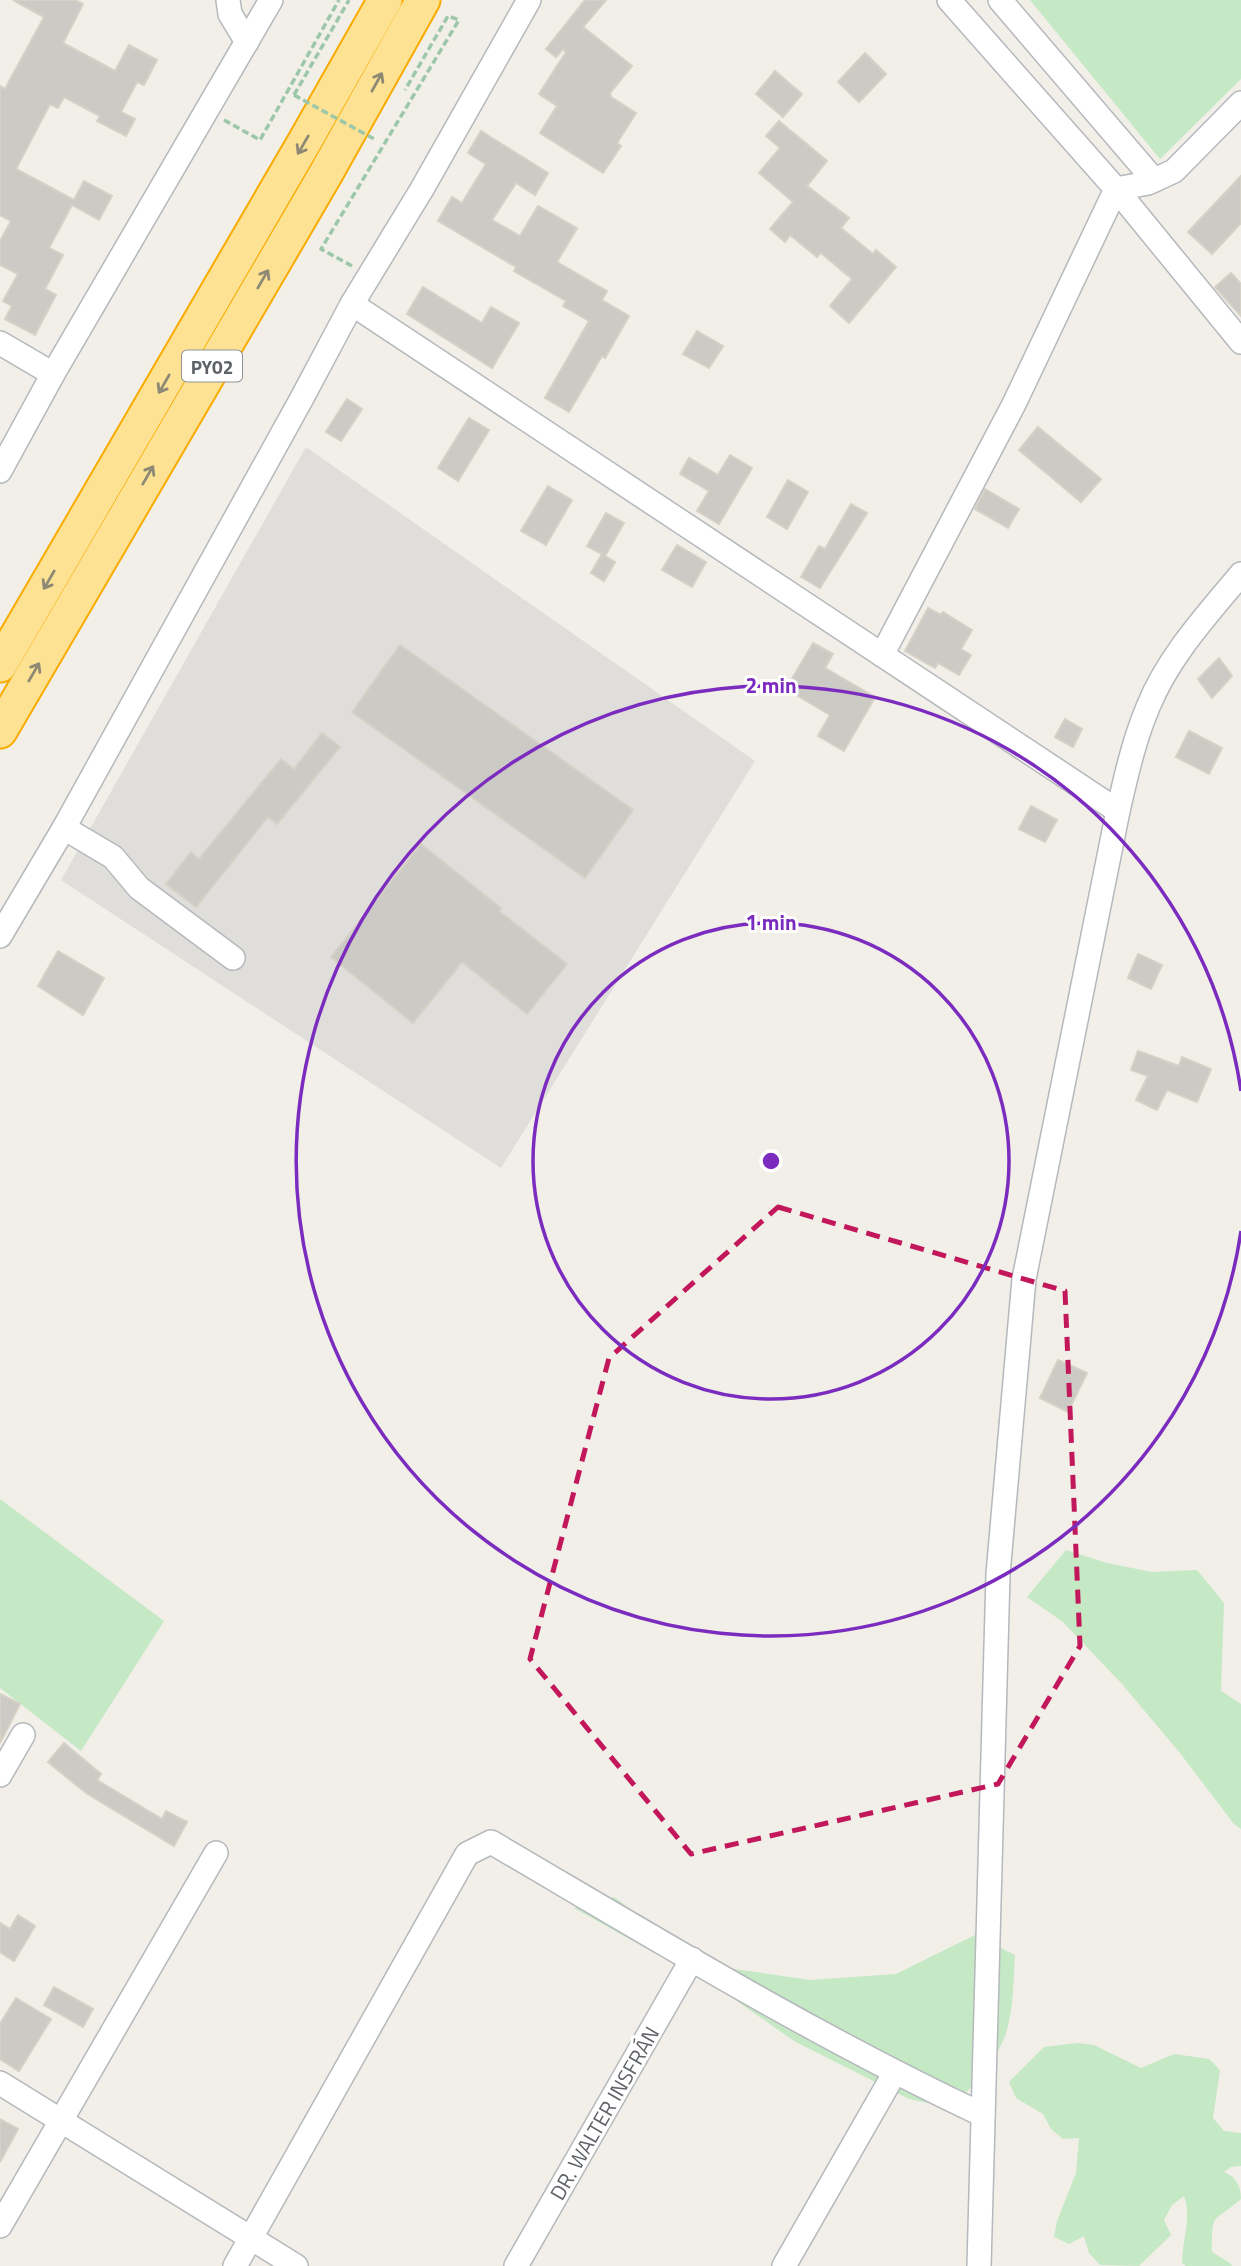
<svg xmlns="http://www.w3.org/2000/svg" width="1241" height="2266" font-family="'Titillium Web',sans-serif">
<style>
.industrial{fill:#e0deda}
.green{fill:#c5e8c5}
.building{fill:#cccac5;stroke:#d6d1c6;stroke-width:2}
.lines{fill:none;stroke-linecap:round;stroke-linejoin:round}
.minor-casing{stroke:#b5b8bc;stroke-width:26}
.highway-casing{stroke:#f9ab00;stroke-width:37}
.path{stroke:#9cc7a9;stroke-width:3.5;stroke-dasharray:7 3.5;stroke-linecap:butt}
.minor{stroke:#fff;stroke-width:23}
.highway{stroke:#fde293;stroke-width:33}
.path-bridge{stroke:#9cc7a9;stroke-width:3.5;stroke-dasharray:7 3.5;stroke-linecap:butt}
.oneway{stroke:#8e8975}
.marked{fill:none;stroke:#c2185b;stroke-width:5;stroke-dasharray:14 9;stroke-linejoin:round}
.ring{fill:none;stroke:#7b2cbf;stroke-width:3.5}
.labels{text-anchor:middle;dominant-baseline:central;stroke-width:6;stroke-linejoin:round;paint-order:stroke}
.shield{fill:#fff;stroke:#8f9295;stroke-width:2}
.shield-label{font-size:19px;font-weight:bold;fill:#5f6368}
.street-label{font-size:21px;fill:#5f6368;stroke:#fff}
.centre{fill:#7b2cbf;stroke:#fff;stroke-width:3.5}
.ring-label{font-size:21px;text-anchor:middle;font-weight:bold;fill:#7b2cbf;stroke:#fff;stroke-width:6;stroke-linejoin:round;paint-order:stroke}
</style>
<rect width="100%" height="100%" fill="#f1efe8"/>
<path class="industrial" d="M306,447L755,761L501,1168L61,880Z"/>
<g class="green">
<path d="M1030,0H1241V79L1160,159Z"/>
<path d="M0,1499L164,1621L81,1751L0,1688Z"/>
<path d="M1066,1550L1107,1563L1152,1572L1197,1570L1224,1603L1221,1691L1241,1704V1829L1234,1824L1180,1753L1122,1684L1063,1622L1027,1597Z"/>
<path d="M614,1897L682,1948L721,1967L810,1980L896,1974L975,1935L1015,1955C1013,1981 1014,2019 1002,2043C990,2069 971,2088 951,2108L909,2099L794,2041L724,1992L574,1908Z"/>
<path d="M1078,2043L1094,2045L1141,2068L1174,2054L1209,2059L1220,2070L1213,2118L1224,2131L1241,2133V2166L1231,2167L1224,2172C1236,2177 1241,2186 1241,2199C1212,2224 1212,2211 1212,2252L1230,2263L1232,2266H1186L1182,2263C1182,2240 1192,2218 1184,2196L1172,2205L1164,2220L1171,2235L1139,2266L1100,2265L1089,2253L1084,2236L1069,2244L1054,2237L1057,2221L1076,2173L1079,2138L1063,2139L1051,2129L1043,2114L1016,2098L1009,2082L1044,2047Z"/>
</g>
<g class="building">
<path d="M13,0H75L83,4L63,43L115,71L129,45L157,60L144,85L137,82L121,112L135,119L126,136L97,121L100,116L64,97L58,108L50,104L16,169L74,200L84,181L112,196L99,220L72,205L49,248L63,255L45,289L56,295L35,335L5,319L12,306L3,301L18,274L0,265V241L11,221L0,215V86L5,89L44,17Z"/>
<path d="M585,0H606L583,27L632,66L610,93L611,97L636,113L617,143L621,146L603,173L540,133L557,106L539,94L566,52L563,49L556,57L546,49Z"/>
<path d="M865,53L886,74L859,102L838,82Z"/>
<path d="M775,71L802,94L783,117L756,94Z"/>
<path d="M779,121L827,161L807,186L849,218L841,228L873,254L876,250L896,267L849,323L830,306L852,279L821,253L817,257L790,235L785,242L770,229L793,202L759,173L780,148L766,136Z"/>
<path d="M481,131L548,173L535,195L516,183L492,220L520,236L538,206L577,228L557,262L607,291L602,300L629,316L605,358L602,356L569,412L545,398L589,321L563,306L566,301L514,271L516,267L438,221L452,197L462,203L486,164L468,153Z"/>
<path d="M1241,176V223L1212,254L1188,232Z"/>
<path d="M1231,273L1241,284V316L1215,287Z"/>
<path d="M423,287L482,323L491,307L519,323L492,368L407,314Z"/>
<path d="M697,331L723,346L709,368L683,354Z"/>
<path d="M347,399L362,409L341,441L326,432Z"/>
<path d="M469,418L489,430L458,481L438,468Z"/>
<path d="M1038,427L1101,479L1081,502L1019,450Z"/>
<path d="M730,455L752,468L719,524L697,511L709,491L680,474L689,458L718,475Z"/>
<path d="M788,480L808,492L787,529L767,517Z"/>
<path d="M548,486L572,500L546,545L521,531Z"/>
<path d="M985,489L1019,509L1008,528L975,509Z"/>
<path d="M851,504L867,513L820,588L801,577L819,546L825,549Z"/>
<path d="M606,513L624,523L605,556L615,562L604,581L591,573L602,554L587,546Z"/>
<path d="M677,545L706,562L692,587L662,570Z"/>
<path d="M928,608L941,615L943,612L972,630L961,649L971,655L959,675L938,663L935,668L905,651Z"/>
<path d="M813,643L833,654L825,668L875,697L844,751L818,736L830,715L786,689Z"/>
<path d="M400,645L633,810L585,878L352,712Z"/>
<path d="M1219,658L1232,676L1212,698L1198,679Z"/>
<path d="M1065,719L1082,729L1073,747L1055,737Z"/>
<path d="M1189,731L1222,748L1209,774L1176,757Z"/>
<path d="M322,733L340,747L277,824L268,817L196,907L166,884L191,852L199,859L281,759L294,769Z"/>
<path d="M1031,806L1057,820L1045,842L1019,829Z"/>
<path d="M421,844L501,908L499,911L567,964L527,1014L462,962L413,1023L331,957Z"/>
<path d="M58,951L104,978L83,1015L38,986Z"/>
<path d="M1138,954L1162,965L1151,989L1128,978Z"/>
<path d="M1138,1051L1179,1066L1182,1057L1211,1069L1197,1102L1167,1090L1157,1110L1136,1100L1148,1076L1131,1070Z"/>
<path d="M1058,1360L1087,1373L1068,1412L1040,1398Z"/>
<path d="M0,1694L20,1704L0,1743Z"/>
<path d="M64,1743L101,1774L97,1780L162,1819L166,1811L187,1822L174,1846L86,1793L48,1762Z"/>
<path d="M18,1915L35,1926L14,1961L0,1952V1923L10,1929Z"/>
<path d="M54,1987L93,2009L83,2027L44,2005Z"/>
<path d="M16,1998L51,2019L19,2071L0,2059V2024Z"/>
<path d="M0,2119L18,2129L0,2162Z"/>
</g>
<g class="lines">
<g class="minor-casing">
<g id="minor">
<path d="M228,0L230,14L247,42"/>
<path d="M949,0L1116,189L1241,342"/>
<path d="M1000,0L1154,180"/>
<path d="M352,304L1118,811"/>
<path d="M0,343L53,374"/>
<path d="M0,471L53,374L271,0"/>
<path d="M882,655L1014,404L1116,189L1148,183L1174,171L1241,103"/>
<path d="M64,828L113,857L139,888L233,958"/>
<path d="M0,936L64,828L302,398L352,304L422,189L529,0"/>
<path d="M0,1775L23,1735"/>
<path d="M0,2083L296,2266"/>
<path d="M0,2226L216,1853"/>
<path d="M235,2266L467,1854L491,1842C653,1937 813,2035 983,2115"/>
<path d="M516,2266L692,1959"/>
<path d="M784,2266L894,2074"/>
<path d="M979,2266L998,1574L1024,1279L1118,811C1126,776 1134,740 1148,707C1168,657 1207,615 1241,574"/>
</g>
</g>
<g class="highway-casing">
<g id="highway">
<path d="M0,665L305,141L385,0"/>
<path d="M0,731L325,175L423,0"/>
</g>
</g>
<g class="path">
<path d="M294,95L349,0"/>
<path d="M224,120L260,140L339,0"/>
<path d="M352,266L321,249L459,20L448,16L405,90"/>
</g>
<use href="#minor" class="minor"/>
<use href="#highway" class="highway"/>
<path class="path-bridge" d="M294,95L376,140"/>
</g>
<defs><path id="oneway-shaft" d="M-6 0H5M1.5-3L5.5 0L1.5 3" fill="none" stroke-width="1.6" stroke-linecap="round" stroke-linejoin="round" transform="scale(1.75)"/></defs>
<g class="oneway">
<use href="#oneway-shaft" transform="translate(377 82) rotate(-61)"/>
<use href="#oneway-shaft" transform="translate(303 145) rotate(120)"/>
<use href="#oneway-shaft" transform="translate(263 279) rotate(-60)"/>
<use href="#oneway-shaft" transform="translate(164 384) rotate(120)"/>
<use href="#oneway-shaft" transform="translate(148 475) rotate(-60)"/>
<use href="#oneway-shaft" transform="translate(49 580) rotate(120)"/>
<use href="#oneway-shaft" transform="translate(34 672) rotate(-60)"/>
</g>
<path class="marked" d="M778,1207L1065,1291L1080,1646L998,1784L691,1854L530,1659L609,1358Z"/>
<g class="ring">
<circle cx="771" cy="1161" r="238"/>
<path d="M1241 1231A475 475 0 1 1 1241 1091"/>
</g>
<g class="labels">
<rect class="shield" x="182" y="350.5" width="60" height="31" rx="5"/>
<g class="shield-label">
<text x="212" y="366">PY02</text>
</g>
<g class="street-label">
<text transform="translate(604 2113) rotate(-60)">DR. WALTER INSFRÁN</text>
</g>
</g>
<circle cx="771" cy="1161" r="10" class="centre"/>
<g class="ring-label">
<text x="771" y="693">2 min</text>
<text x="771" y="930">1 min</text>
</g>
</svg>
